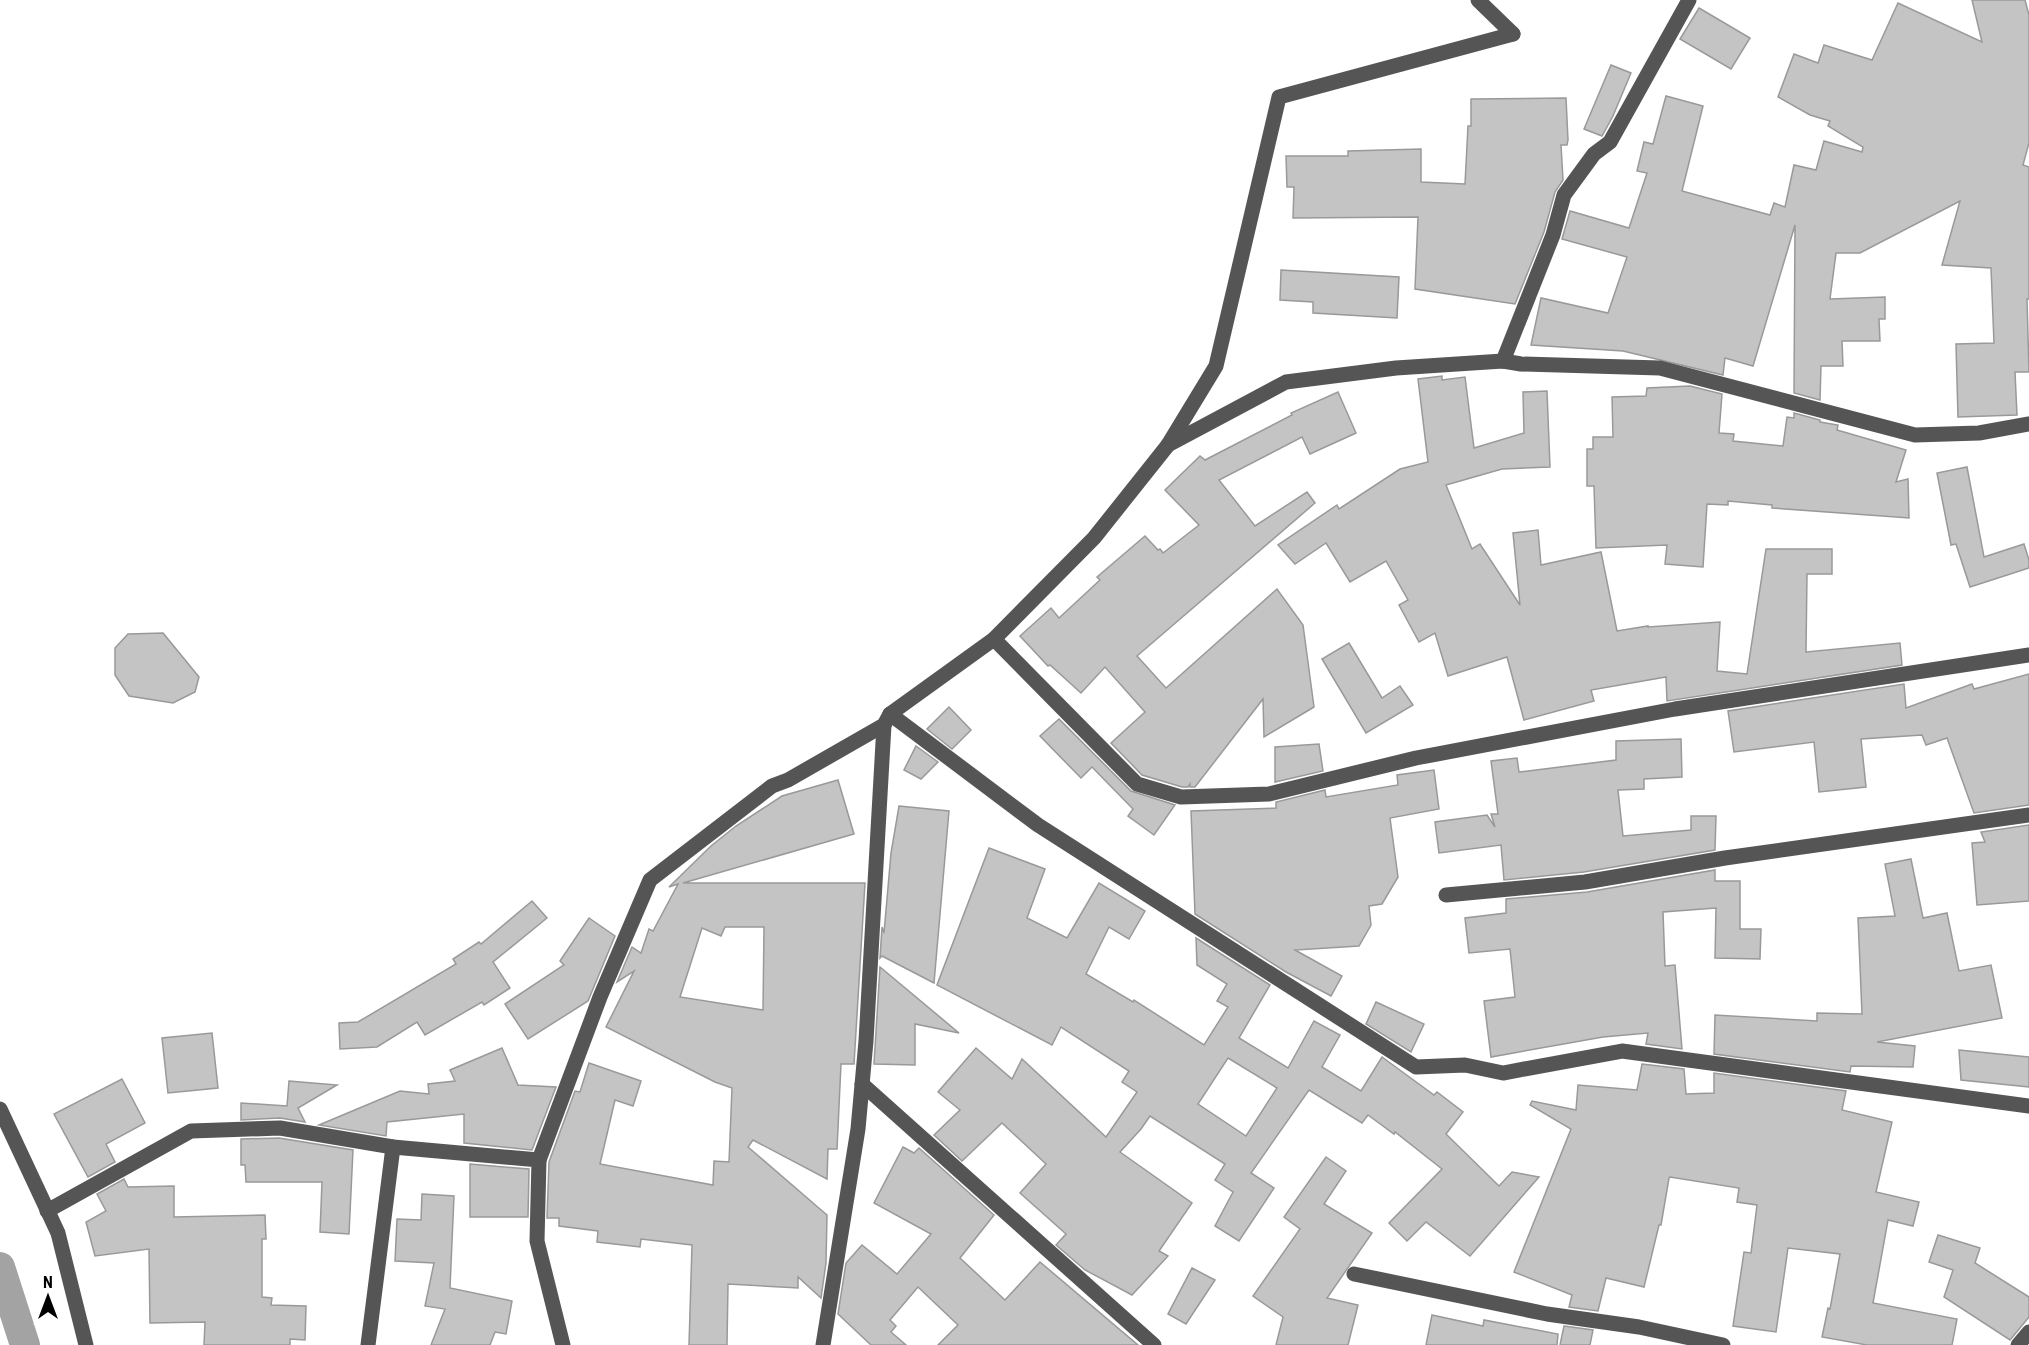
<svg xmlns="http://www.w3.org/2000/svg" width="2029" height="1345" font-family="'Roboto Condensed',sans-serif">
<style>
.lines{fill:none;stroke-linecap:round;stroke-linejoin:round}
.canal{stroke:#a3a3a3;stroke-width:30}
.building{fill:#c4c4c4;stroke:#999;stroke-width:1.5;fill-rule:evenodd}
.minor{stroke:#555;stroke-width:15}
</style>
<rect width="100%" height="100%" fill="#fff"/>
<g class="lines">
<path class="canal" d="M0,1267L25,1345"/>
</g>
<g class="building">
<path d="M1972,0H2025L2029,15V143L2023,165L2029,167V299H2027L2029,372H2015L2017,415L1958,417L1956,344L1994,343L1991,268L1942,265L1960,201L1860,253H1836L1830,299L1885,297V319H1879L1880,341H1842L1843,366H1821L1820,400L1794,393L1795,225L1753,366L1725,358L1723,375L1623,351L1531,345L1541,298L1608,313L1627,257L1562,239L1570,211L1629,228L1647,173L1637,171L1644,142L1653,144L1666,96L1703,106L1682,191L1770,215L1774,203L1785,207L1794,165L1816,170L1824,141L1862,152L1863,147L1828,126L1830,121L1810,115L1778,97L1794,54L1818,63L1824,45L1872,60L1898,3L1982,42Z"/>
<path d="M1699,8L1750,38L1731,69L1680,39Z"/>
<path d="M1611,65L1631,73L1613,116L1602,136L1584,129Z"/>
<path d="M1566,98L1568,140L1567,145H1561L1563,180L1555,192L1544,232L1515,304L1415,289L1418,217L1293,218L1294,187H1287L1286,156H1348V151L1421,149V182L1465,184L1468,126H1471V99Z"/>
<path d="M1281,270L1399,277L1397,318L1313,313V302L1280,300Z"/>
<path d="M1442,376V380L1465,377L1474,448L1524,433L1523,392L1547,391L1550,467L1502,469L1446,485L1472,549L1480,544L1520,605L1513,533L1538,530L1541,565L1601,552L1617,631L1648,626V627L1720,622L1717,671L1747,674L1766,549H1832V574H1807L1806,652L1900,643L1902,665L1667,701L1666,677L1591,690L1594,701L1524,720L1507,657L1448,676L1435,633L1419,642L1399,605L1408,600L1386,561L1350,582L1326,543L1295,564L1278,545L1337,505L1339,509L1400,469L1428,462L1418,379Z"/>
<path d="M1690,386L1722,394L1719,433L1734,434L1733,441L1783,446L1787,417L1794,418V413L1820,420V422L1838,425L1837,430L1906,450L1896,482L1908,479L1909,518L1772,508V505L1728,501V505L1707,504L1703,567L1665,564L1667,545L1596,548L1594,486H1587V449H1593V437H1613L1612,397L1646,396L1647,388Z"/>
<path d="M1338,392L1356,433L1310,454L1302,437L1219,480L1255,526L1307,492L1315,503L1137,656L1166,688L1277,589L1303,625L1314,707L1264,737L1263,699L1195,787H1190V784L1188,787H1182L1142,775L1111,743L1145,712L1105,667L1081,693L1050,665L1048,666L1020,636L1051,608L1059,618L1100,580L1097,577L1145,536L1158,550L1160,549L1163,553L1199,525L1165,490L1200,456L1205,460L1292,415L1291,413Z"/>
<path d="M1967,467L1984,557L2024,544L2029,560V568L1970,587L1956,544L1951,545L1937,473Z"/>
<path d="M163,633L199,677L195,692L173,703L129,696L115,675V648L128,634Z"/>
<path d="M1349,643L1382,698L1400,686L1413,705L1366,733L1322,659Z"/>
<path d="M2029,674V805L1974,813L1947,738L1926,745L1922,735L1861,739L1866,787L1819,792L1814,742L1734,752L1728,711L1904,684L1906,708L1972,684L1974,689Z"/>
<path d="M949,707L971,730L952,749L927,729Z"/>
<path d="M1059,719L1131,791L1175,805L1154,835L1128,816L1133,809L1092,767L1081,778L1040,736Z"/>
<path d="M1681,739L1682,777L1644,779V789L1618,790L1623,836L1691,830V816H1716L1715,850L1584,872L1504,880L1501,845L1439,853L1435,822L1487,815L1495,827L1491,814H1498L1491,761L1517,758L1519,772L1616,760V741Z"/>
<path d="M1319,744L1323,771L1275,782V747Z"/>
<path d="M916,746L938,762L921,779L904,770Z"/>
<path d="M1434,770L1439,809L1390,818L1398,877L1382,904L1369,906L1371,925L1359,946L1295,950L1342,976L1331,996L1286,972L1195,914L1191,811L1276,808V802L1325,790L1326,797L1398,785L1397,775Z"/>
<path d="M838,780L854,834L683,883H865L854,1064H841L837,1149H828L827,1179L753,1140L748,1147L827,1215L826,1263L821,1298L798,1277V1288L728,1284L727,1345H689L692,1245L641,1239L640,1247L597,1242L598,1231L559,1226V1218H547L549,1162L575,1091L580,1092L589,1063L641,1081L633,1106L615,1100L600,1164L713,1185L714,1161L729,1162L732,1088L715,1082L606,1027L634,971L617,982L632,947L641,953L649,929L653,931L678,884L669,887L711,846L736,826L782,796ZM725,927H764L763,1010L680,997L702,928L721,936Z"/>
<path d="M899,806L949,811L934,983L882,956L880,958L882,927L884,933L891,853Z"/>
<path d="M2029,825V901L1977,905L1972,843L1985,842L1981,832Z"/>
<path d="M989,848L1045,869L1027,918L1067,938L1099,883L1145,911L1129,939L1109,927L1086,974L1133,1002L1134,1000L1204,1045L1228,1007L1217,1001L1227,984L1197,965L1196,938L1270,985L1239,1038L1288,1068L1314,1021L1340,1035L1322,1067L1361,1091L1382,1057L1434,1095L1437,1092L1463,1112L1446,1134L1499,1186L1512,1172L1539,1177L1470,1256L1426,1222L1407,1241L1389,1223L1442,1169L1395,1132L1394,1134L1368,1115L1362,1123L1309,1090L1251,1173L1274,1188L1239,1241L1215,1226L1233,1192L1215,1180L1225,1164L1150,1116L1141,1129L1120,1152L1192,1203L1159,1251L1168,1256L1132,1295L1085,1270L1056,1245L1066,1234L1020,1193L1046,1164L1002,1123L962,1161L934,1135L960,1110L938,1092L976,1048L1012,1079L1022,1059L1106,1137L1137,1092L1122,1082L1129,1071L1061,1027L1052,1045L937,985ZM1228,1058L1277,1088L1246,1136L1198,1104Z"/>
<path d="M1911,859L1923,918L1947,913L1959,971L1991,965L2002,1018L1877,1042L1915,1046L1913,1067L1851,1066L1850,1072L1714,1054L1715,1015L1817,1021V1013L1862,1014L1858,918L1895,916L1885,864Z"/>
<path d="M1715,870V881H1740V929H1761L1760,959L1715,958L1716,908L1663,912L1665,966L1675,965L1682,1049L1646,1044L1648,1033L1603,1037L1491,1057L1484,1001L1515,997L1510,949L1469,953L1465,918L1506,913V899L1587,892Z"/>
<path d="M532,901L547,918L493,962L510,988L484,1005L482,1002L425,1035L417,1022L377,1047L340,1049L339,1023L358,1022L456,964L453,959L479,942L481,944Z"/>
<path d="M589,918L615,936L588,1001L528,1039L505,1004L564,965L560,961Z"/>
<path d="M880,967L959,1033L915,1024V1065L874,1064Z"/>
<path d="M1376,1002L1424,1024L1411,1052L1366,1024Z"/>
<path d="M212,1033L218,1088L168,1093L162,1038Z"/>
<path d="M502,1048L518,1085L556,1087L532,1150L464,1143V1114L387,1122L386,1136L319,1125L400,1091L429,1094L428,1084L455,1081L450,1070Z"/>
<path d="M1959,1050L2029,1057V1087L1961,1080Z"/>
<path d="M1642,1064L1684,1069L1686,1094L1714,1093V1073L1846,1091L1842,1110L1892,1122L1876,1192L1919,1202L1913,1226L1888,1220L1873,1303L1957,1319L1952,1345H1867L1822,1337L1828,1308L1830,1309L1840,1254L1788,1248L1776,1332L1733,1326L1744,1252L1751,1253L1757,1205L1737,1202L1739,1188L1670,1177L1669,1178L1661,1225H1659L1644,1287L1606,1278L1598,1311L1569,1307L1572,1295L1514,1272L1571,1129L1530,1105L1532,1101L1576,1110L1578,1085L1637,1090Z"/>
<path d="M122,1079L145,1123L106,1144L115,1162L88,1177L54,1114Z"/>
<path d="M289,1081L337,1085L298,1108L305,1122L280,1118L241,1120V1103L287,1106Z"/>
<path d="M279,1138L353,1150L349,1234L320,1232L322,1182H246L245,1165H241V1139Z"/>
<path d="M903,1147L914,1153L919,1148L994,1215L960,1258L1005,1300L1040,1262L1138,1345H938L958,1325L918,1287L890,1320L896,1326L891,1332L906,1345H871L838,1314L846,1263L862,1245L897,1274L931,1234L874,1203Z"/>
<path d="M1326,1157L1346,1171L1324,1204L1372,1233L1327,1298L1358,1305L1348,1345H1276L1283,1317L1253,1296L1300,1229L1284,1217Z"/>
<path d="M470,1164L529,1169L528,1217H470Z"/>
<path d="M124,1179L128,1187L174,1186V1217L265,1215L266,1239H262V1297L272,1298L271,1305L306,1306L305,1340L290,1339V1345H204L205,1322L150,1323L149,1249L95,1256L86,1222L106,1211L97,1194Z"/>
<path d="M422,1194L454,1196L450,1288L512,1301L506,1334L495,1332L490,1345H431L445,1309L425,1306L434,1263L395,1261L397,1219L421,1220Z"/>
<path d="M1938,1235L1980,1248L1975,1263L2029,1297V1317L2010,1340L1944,1297L1953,1270L1929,1262Z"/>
<path d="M1192,1268L1215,1280L1186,1324L1168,1314Z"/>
<path d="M1432,1315L1483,1326L1484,1320L1558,1334L1557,1345H1426Z"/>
<path d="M1564,1326L1593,1330L1590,1345H1560Z"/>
</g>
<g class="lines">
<g class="minor">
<path d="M1478,0L1513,34"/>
<path d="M1503,361L1553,235L1564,195L1594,154L1610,142L1689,0"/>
<path d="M1168,445L1216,366L1279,97L1513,34"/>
<path d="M994,639L1137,784L1181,797L1269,794L1416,758L1675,709L2029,655"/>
<path d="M890,714L1038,825L1416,1067L1465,1065L1503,1073L1622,1051L2029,1106"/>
<path d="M1446,895L1585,882L1725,858L2029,815"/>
<path d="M862,1084L1154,1345"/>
<path d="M0,1109L58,1233L86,1345"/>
<path d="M539,1160L600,997L650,880L772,786L788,780L884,725L890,714L994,639L1094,538L1168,445L1286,382L1396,368L1503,361L1521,364L1660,368L1915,435L1979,433L2029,424"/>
<path d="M47,1211L191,1131L280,1128L393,1147L539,1160L537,1241L563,1345"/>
<path d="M1354,1274L1547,1314L1639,1327L1723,1345"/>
<path d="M368,1345L393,1147"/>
<path d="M823,1345L858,1129L866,1041L884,725"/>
<path d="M2018,1345L2029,1332"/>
</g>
</g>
<g transform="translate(48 1297)" stroke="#ffffff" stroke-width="4.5" paint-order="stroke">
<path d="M0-4.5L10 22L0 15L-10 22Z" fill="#000000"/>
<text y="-9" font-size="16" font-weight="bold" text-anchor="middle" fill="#000000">N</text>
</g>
</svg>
